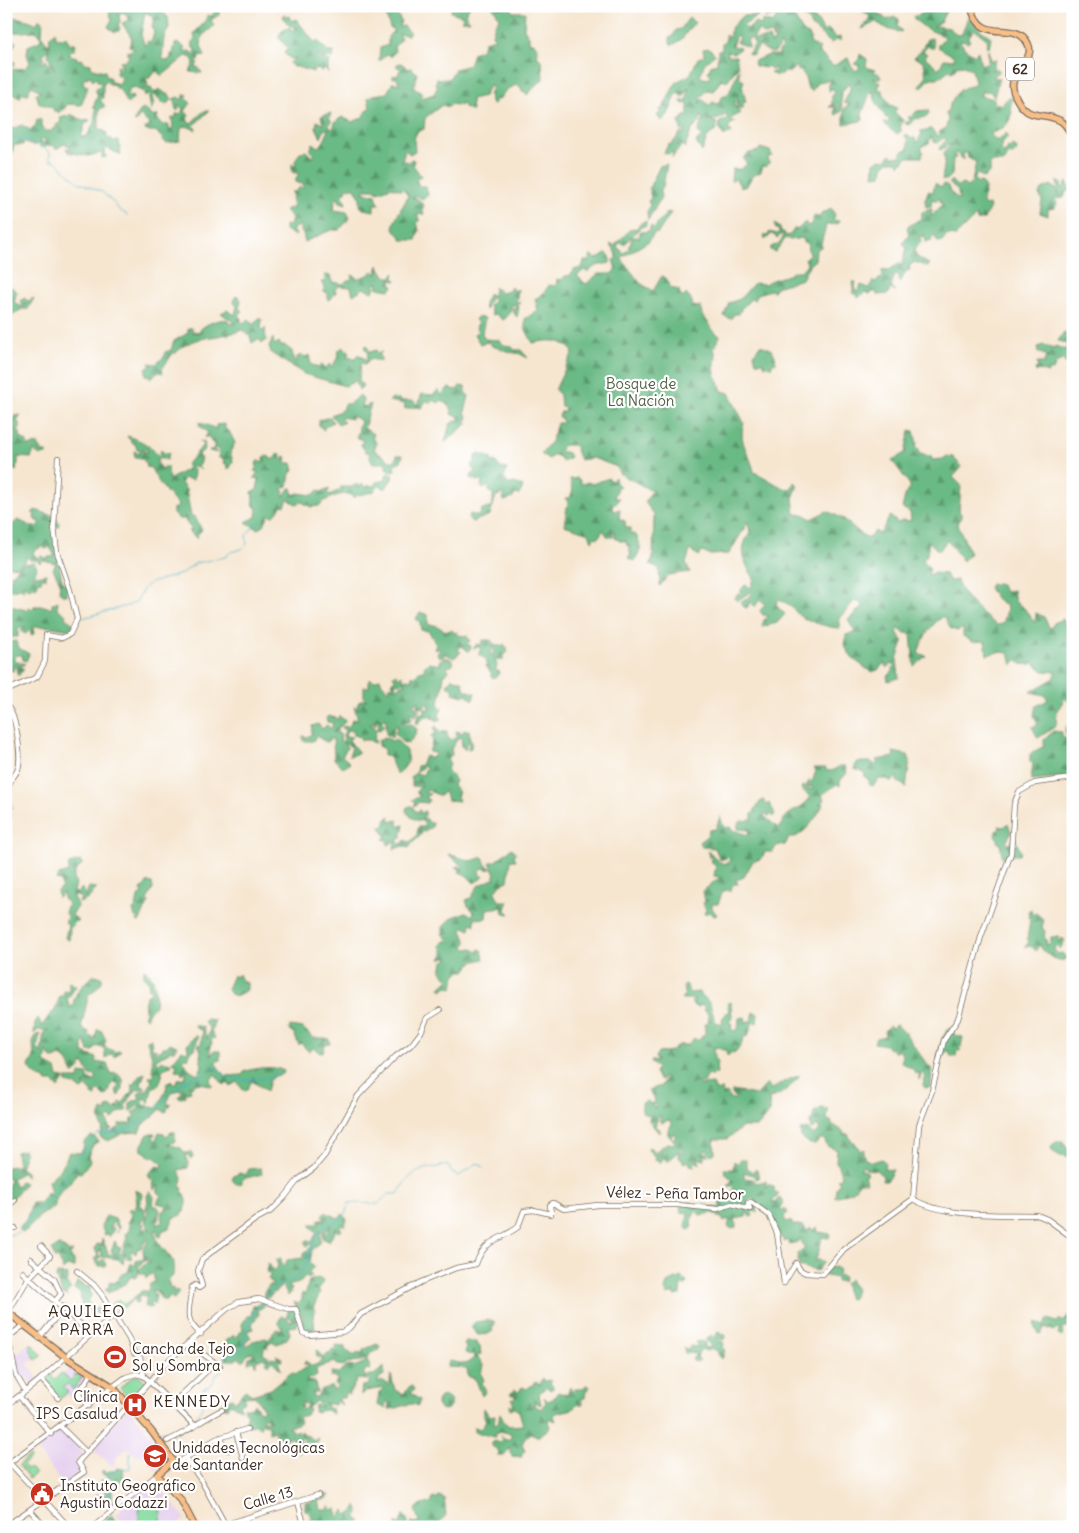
<svg xmlns="http://www.w3.org/2000/svg" width="1079" height="1533" font-family="Delius,sans-serif">
<style>
.built{fill:#e7d2ef}
.green{fill:#83da9e;stroke:#5f825e}
.forest{fill:url(#forest-firs);stroke:#527252;fill-rule:evenodd}
.lines{fill:none;stroke-linecap:round;stroke-linejoin:round}
.stream{stroke:#45b1c3;stroke-width:1}
.minor-casing{stroke:#7c6c5c;stroke-width:6}
.major-casing{stroke:#7c6c5c;stroke-width:8}
.minor{stroke:#fff;stroke-width:4.5}
.major{stroke:#f7be87;stroke-width:5.5}
.labels{text-anchor:middle;dominant-baseline:central;stroke-width:4.5;stroke-linejoin:round;paint-order:stroke}
.shield{fill:#fff;stroke:#766a62;stroke-width:1}
.shield-label{font-size:14px;font-weight:bold;fill:#3b2a1e}
.park-label{font-size:15px;fill:#515f44;stroke:#fff}
.street-label{font-size:15px;fill:#3b2a1e;stroke:#fff}
.poi-label{font-size:15px;fill:#3b2a1e;stroke:#fff;text-anchor:start}
.neighbourhood-label{font-size:16px;letter-spacing:1px;fill:#3b2a1e;stroke:#fff}
</style>
<defs>
<pattern id="forest-firs" width="22" height="20" patternUnits="userSpaceOnUse" patternTransform="scale(1.25)"><rect width="22" height="20" fill="#6aba85"/><path d="M5 1l3.5 6h-7zM16 11l3.5 6h-7z" fill="#58976c"/></pattern>
</defs>
<rect width="100%" height="100%" fill="#fff"/>
<filter id="ink" filterUnits="userSpaceOnUse"><feTurbulence type="fractalNoise" baseFrequency=".02" numOctaves="2"/><feDisplacementMap in="SourceGraphic" scale="10" xChannelSelector="R" yChannelSelector="G"/><feConvolveMatrix kernelMatrix="1 2 1 2 8 2 1 2 1" color-interpolation-filters="sRGB"/></filter>
<filter id="wash" filterUnits="userSpaceOnUse"><feTurbulence type="fractalNoise" baseFrequency=".0096" numOctaves="4" result="noise"/><feDisplacementMap in="SourceGraphic" scale="20" xChannelSelector="R" yChannelSelector="G"/><feGaussianBlur stdDeviation="1.12" result="paint"/><feColorMatrix in="noise" values="0 0 0 0 0 0 0 0 0 0 0 0 0 0 0 0 0 1.4 0 .05"/><feComposite in="paint" operator="in"/></filter>
<g filter="url(#wash)">
<rect width="100%" height="100%" fill="#f6e6d0"/>
<g class="built">
<path d="M30,1342L43,1356L27,1363L38,1379L31,1384L23,1374L21,1375L15,1356Z"/>
<path d="M70,1365L88,1378L72,1399L66,1394L60,1400L49,1386L61,1372L64,1374Z"/>
<path d="M128,1408L168,1457L156,1470L142,1454L138,1457L128,1448L115,1458L114,1467L92,1449Z"/>
<path d="M61,1430L83,1453L75,1462L82,1471L63,1485L35,1447Z"/>
<path d="M149,1484L154,1487L156,1484L185,1518L175,1527H120L118,1522L120,1519L116,1513L122,1512L120,1509Z"/>
</g>
<g class="green">
<path d="M138,1294L140,1295L114,1315L117,1309L115,1306L111,1307L112,1303L121,1300L125,1304Z"/>
<path d="M31,1343L42,1355L36,1360L30,1349Z"/>
<circle cx="115" cy="1357" r="5.5"/>
<path d="M54,1371L51,1376L55,1379L61,1373L71,1381L76,1374L82,1378L73,1390L68,1383L64,1388L68,1392L60,1399L45,1381Z"/>
<path d="M133,1376H140L146,1382L129,1399L120,1388Z"/>
<path d="M29,1456L31,1458L23,1465L27,1470L30,1468L29,1469H31L35,1474L29,1479L19,1465Z"/>
<path d="M147,1505H152L161,1511V1522L156,1527H144L139,1522L138,1508Z"/>
</g>
<g class="forest">
<path d="M112,6L164,7L159,12H163L168,17L169,28L164,37L162,58L167,61L171,58V54H173L175,44L179,43L185,48L184,52L189,51L195,54L196,49L193,48L192,42L195,41L194,33L205,22L207,15L212,16L216,9H212L211,6H222L223,9L219,12V15L211,20L214,26L202,36L201,46L205,56L199,57L196,68H199L202,73L190,72L194,63L192,58L186,56L162,76L156,71L153,75L150,74V78H146L148,85L143,88H151L154,93L159,89L164,92V94H169L172,100L165,105L155,95L152,98L154,103L151,110L148,93L145,97L144,92L132,87L126,95L133,97L132,100L127,104L120,90L105,81L103,86V98L100,100L105,106L99,110V129L106,132L108,140L111,138L113,142L119,141L121,155L107,148L105,149L106,157L102,158V153L88,156L68,152L66,148L70,149V146L64,144L56,149L52,145L41,148L39,145L41,142L46,143L43,138L37,145H29L24,141L23,145H14L12,153L6,150V123L10,122L12,129L22,125L30,130L36,125L37,119L41,120V127L46,131H52L54,128L57,129L56,125L61,122L60,118L67,115L70,118V114L85,121L89,119V122L85,124L81,137L87,136L94,123L96,108L93,107L98,95L95,90L102,83L98,82L96,78L93,81L91,76L83,79L84,85L88,86L81,105L67,104L65,108L58,113L57,109L54,112L53,108L39,103L36,93H40V91L31,85L28,94L22,93L20,98L8,92L10,98H6L7,38L16,42L9,56L15,62L14,66L7,67L10,70L25,68L30,63L27,54L28,46L40,41L41,38L36,31L6,33V17C14,16 31,20 37,24L39,19L43,21L42,36L49,46L47,47L49,50L43,54L44,59L40,62L42,63L46,60L48,63L49,62L55,70L48,56L50,36L55,31L56,39L66,37L71,45L73,42L76,44L75,50H70V55L77,57V60L82,59L85,63L91,64V68L105,71L107,77H110L111,82L119,84L122,77L116,74L117,66L119,65L120,70L122,69L120,61L127,60L129,55L127,52L135,49L129,46L132,38L122,23L127,21L129,16L122,12L119,14L120,22L118,25L120,27L119,31L115,32L108,27L112,19L109,13ZM145,12L154,17L152,27L154,33L151,42L148,41L145,46L141,35Z"/>
<path d="M385,6H393L401,21L399,27L404,26L410,33L408,35L399,34L401,39L394,47L395,51L391,57L388,54L379,61L380,48L388,45V37L394,30L390,28L384,10Z"/>
<path d="M452,6H470L465,14L470,21L462,20L463,16L451,12Z"/>
<path d="M492,6H511L513,12H525L524,29L529,36V42L535,44L538,49L537,56L542,61L543,79L527,95L526,92H523L520,86L516,85L505,91L498,101L496,98L495,103L492,104L489,95L492,87L490,84L484,96L471,99L472,111L464,107L462,102L460,106L452,104L449,107L442,105L425,118L424,129L417,132L414,139L415,151L410,154L405,150L402,162L407,161L409,163L411,159L414,160L413,165L421,176L416,179L419,186H426L428,195L423,200L418,196L412,198L418,199L424,206L422,210L424,214L417,215L420,221L417,222L419,231L416,240H401V237L393,228C395,215 403,208 408,196L403,188L401,190L391,187L378,192L374,189H365L363,192L376,195L379,204H374V211L363,209L360,206V197L355,188H347L346,192H342L346,204L340,202L338,198L335,201L334,210L347,212L350,218L339,230H331L304,242V235L300,230V225L292,230L296,234L295,236L285,230V225L290,226L292,218L285,210L289,208L293,210L292,191L295,192L300,187L302,189L303,188L302,182L300,184L296,182V178L299,174L292,172V164L296,165L295,161C298,156 299,151 306,151L312,157L315,156L310,151L313,143L319,147C323,144 328,134 328,129H324L321,138L316,127L317,121L323,125L321,116L331,113L329,119L332,121L329,124L330,128L333,129L335,122L342,117L352,122L362,118L370,107L368,98L373,95L387,93L393,82L399,84L397,78H393V75L397,76L401,68L397,67V64L401,63L406,67V69L411,68L417,73L414,88L421,92L422,98L434,94L438,86L435,84L437,79H449L455,69L469,65L473,53L482,49L485,41L495,38L492,35L495,24L500,18Z"/>
<path d="M779,6H789L790,11H785L781,16L785,15L787,19L791,12L803,32L810,36V43L820,49L817,53H820L833,66L848,58L852,68L857,71L860,66L854,64L859,59L860,54L867,59L866,67L875,70L874,73H878L882,78H874L880,83L878,90H882L889,104L897,108L894,112L903,120L900,128L902,130L898,134C893,132 887,127 884,123H888L890,119L886,118C881,108 874,102 873,92L870,93L862,114L863,120L861,115V121L844,124V108L850,104L844,103L850,90V82L841,93L842,111L836,115L834,111L837,110L834,109L839,105L837,103L835,107H829L832,104V96L836,91L832,89L829,91V80L817,82L812,91L807,88L810,86H807L805,76L801,72L803,69L798,71V66L788,73L786,71L777,76L770,73L776,71V68L772,70L768,66L765,68L755,66L754,61L769,55H780L778,52L782,48L781,44L775,52L771,53L759,46L753,55L748,54L755,44L752,40L769,38L772,44L777,35H775L773,39L771,34L763,35L758,30L754,38L747,40L749,47L737,43L736,42L739,38L737,35L735,37L732,46L740,47L738,51L733,53L728,51L727,53L729,56H736L738,67L727,81L722,79L713,91L708,90L700,98V104L702,99L709,105L712,104V102L718,104L721,98L729,93L739,69V78L744,81L742,86L746,102L740,105L744,107L739,110L736,107L738,99H736L734,106L740,113L729,120L735,122L731,124L728,129L732,132L724,136L719,128L720,122L727,120V114L719,119L710,120L716,122L717,130L708,136L702,152L696,142L703,136L698,132L703,119L701,116L699,123L691,131L685,148L682,145L672,158L673,152L669,154L664,153L668,145L673,143L681,132L684,134L685,131L681,130L679,121L685,115L688,117V103L683,104L681,101L687,100L689,87L688,90L681,92L686,93L683,97L677,93L668,115L661,121L657,115L661,113L660,109L662,110L674,86L678,81L690,75L698,58L704,56L703,49L709,48L715,54L704,64L700,77L708,79L711,75L708,72L711,65L717,63L718,50H722V43L726,40L725,34L729,38L731,28L742,16L759,15L743,26L746,29L751,27L754,23L762,25V20L773,23L778,15L766,18L763,10L772,7L777,11Z"/>
<path d="M857,6H876L879,17L882,15L886,20L895,17L899,19L897,26L902,31L897,33L895,30H889L874,21V23L862,29L865,23L868,24L870,16L864,13V10Z"/>
<path d="M953,6V10L947,9L941,21L934,26L950,28L957,35L962,34L968,16L982,31L991,37L989,48L986,46L988,40L974,29L968,38L970,41L968,43L963,40L960,41L965,49L975,55L978,51L981,65L988,62V50L991,61L996,59L992,71L996,68L1000,71L993,77L999,78L994,97L990,91L981,92V96L994,99L995,105L998,103L1000,106L1009,97L1013,99L1010,107L1012,113L1010,116L1011,120L1002,129L989,134L998,141L1006,133L1008,136L1003,142L1001,151L1005,153L1008,147L1011,148L1012,145L1016,147L1017,151L1013,155L1008,154L1005,162H990V171L984,178L978,174L974,178L977,183L981,182L985,189L982,201L985,206L989,205L990,207L984,219L977,221L976,216L956,236L947,235L943,241L938,242L934,235L931,238L932,241L925,242V235L919,238L922,241L914,250L917,257L929,264L928,267L915,262L909,266L910,270L906,271L901,281H899V275L895,274L891,286L896,291L890,289L888,294L877,295L876,291L869,294L865,292L858,298L857,294H853V282H856L854,289L858,292L861,285L869,288L873,281L875,282L883,277L882,270L885,271L887,269V271L899,264L904,265L902,261L907,249L903,243L909,235L907,227L922,218V212L932,209L931,217L942,205L939,198L937,201L932,199L931,206L926,207L925,200L928,191L933,192L935,183L941,187L944,184L948,186L950,192L959,200L958,191L949,183L951,180L957,186L963,184L967,187L972,182L976,162L968,158L967,153H963L964,160L956,153L954,154L956,158H953L952,175L947,180H942L945,160L943,154L952,143L940,150L939,148L947,139L943,138L938,143L934,142L931,136L929,143L921,147L923,152L922,157H907L900,165L898,161H889L883,167L882,175L873,176L874,163L881,159L886,160L891,154L892,157L901,156V152L908,149V140L904,135L906,134L912,139L914,137L917,143L922,133L920,131H927L930,128L938,137L939,132L946,128L948,119L946,114C951,102 956,87 972,86L975,82L972,70L964,65L956,66L954,71L951,72L950,69L939,78H931L921,88L920,86L926,77L924,62L914,57L921,51L927,39L932,38L934,48H930L928,46L922,52H925L927,54L925,57L939,69L944,59L953,60L955,57L938,47V44L946,37L925,28L914,19V16L920,15L924,10L931,13L935,7Z"/>
<path d="M797,7H810L812,18L817,20L824,32L828,29L836,38L840,37L841,40H835L832,43C823,38 818,29 810,26V22L801,14Z"/>
<path d="M284,14L285,17L289,16L291,21L296,19L315,43L318,41L329,52H334L333,58L317,55L320,58L323,57L331,62L328,63V73L325,69L322,72L317,67L319,70L314,69L313,72L294,66V68L289,63L294,61L296,57L292,60L284,53L288,48L278,37L282,31L290,27L291,30L298,28L289,25L282,17Z"/>
<path d="M690,18L695,23C685,30 687,39 672,45L670,43V37L672,38L676,30L681,29L688,19Z"/>
<path d="M185,94L188,95L186,99L191,103L185,111L189,115L187,119L190,124L204,111H209L194,125L196,130L186,126L181,128L180,141L166,143L156,131H146L145,128H149V124L140,115L136,122L134,121L140,111L144,109L154,117L158,115L157,119L164,125H169V129H173L172,118L176,117V114H181L183,109L178,104L179,109L177,111L175,107L176,102L173,99L178,97L182,100Z"/>
<path d="M928,110L929,113L927,117L914,119L911,124L907,125L905,122H909L910,120L908,117H911L917,111Z"/>
<path d="M760,148L770,151L772,156L768,157L769,163L766,167L763,166L761,172L753,175L746,187L740,186L736,179L731,181L732,169H741L747,164L743,158L749,153L759,151Z"/>
<path d="M667,164L663,187L660,190L661,198L648,220L647,212L650,205L648,201L651,198L649,188L660,166Z"/>
<path d="M1057,181L1061,183L1062,189L1067,182L1070,190L1066,192L1064,198L1054,199L1057,203L1055,208L1048,209V216L1040,213L1042,200L1039,194L1044,188L1051,185L1056,189L1059,197Z"/>
<path d="M831,208L835,215L833,220L839,221L837,224L826,225C825,234 821,238 821,247L816,250L815,260L809,265L802,279L776,287L773,291L770,290L758,294L755,300L751,299L741,309L739,314H734L731,319L724,316L729,303L740,299L754,283L765,284C773,277 787,278 794,271H801L807,264L805,258L810,253L808,250L807,241L804,243L803,238L790,240L786,238L775,252L770,250L771,247L778,244L783,238L782,234L777,238L772,234L765,240L764,236L769,235V232L778,234L779,231L775,228V224L780,228L781,232L785,233V236L790,235L795,228L797,230L805,222L808,226L812,224L814,216L820,217L822,212H826Z"/>
<path d="M668,212L671,213L658,233H654L649,241L621,258L640,283L653,291L662,276L666,278L671,288L679,290L680,295L684,298L686,294L692,301V306L701,307L702,316C710,322 711,331 720,336L714,348L716,356L714,370L722,391L729,393L744,423C737,443 751,454 754,472C766,477 774,484 786,489L792,488L794,482L798,485L793,498L795,514L806,515L811,519L827,511L844,519L862,535L869,538L875,531L880,534L890,516L898,523L902,520L911,521L910,512L902,508L905,496L910,485L892,460L905,453L910,430L914,431L917,444L915,447L919,449V454L931,456L932,460L943,459L947,456L953,457L962,467L953,477L961,485L959,511L962,516L957,523L970,553L963,561L947,540L940,550H937L929,541L927,555L923,560L930,569L928,575L934,573L945,574L950,581L957,580C958,592 986,619 997,625L1003,624L1007,610L1006,605L999,602L989,588L991,584H1000L1005,592L1013,590L1015,602L1024,608L1035,623L1036,613L1044,617L1050,629L1055,622L1063,619L1066,626L1073,623V701L1069,702L1065,698L1057,711L1056,726L1038,738L1032,727L1038,725L1034,715L1036,706L1048,700L1045,695L1030,692L1053,679L1056,672L1043,671L1032,662L1031,665L1021,664L1018,659L1012,665L1009,653L998,652L987,655L985,641L973,642L963,636V628L957,631L950,628L944,616C929,626 924,636 918,653L926,656L914,666L911,634L905,633L897,628L898,634L903,642L897,659L899,678L888,681L887,676L893,671L894,662L887,668L884,663L878,670L871,672L852,658L844,645L846,635L855,632L848,620L863,606L859,602L854,601L840,618L839,628C831,628 806,621 800,616C790,607 792,604 778,600L776,605L785,614L777,623L762,627L764,620L769,616L763,615L760,611L765,604L759,600L755,607L750,602L747,608L742,606L741,603L752,594L750,592L737,601L735,598L737,594H741V590L745,585L751,588L754,578C744,563 738,549 750,533L748,522L729,554L710,555L702,552L699,556L690,550L686,564L690,572L668,575L660,586L659,568L650,564L653,559L654,515L645,502L652,491L619,473L617,467L593,458L580,460L574,445H564L559,451L568,453L570,457L562,462L560,457L554,455L549,459L541,454L552,440L557,423H564L559,416L561,412L567,409L561,407L560,395L555,390L573,352C561,338 549,340 533,343L525,328V319L538,310L535,299L543,294L549,285L556,286L557,279L562,280L565,276L571,275L573,270L582,268L584,261H589L591,255L596,259L606,253L610,256V263L596,266L587,272L584,270L577,276L586,284L598,274H611L616,269L613,260L616,259L617,254L610,244L614,246C620,239 625,236 630,229L635,228V230L641,223L646,221V226L641,227L633,235L634,239L636,236L639,238L640,232L649,231L651,225L654,230L658,222ZM631,236V243L628,247L630,248L624,253L617,247L619,243L625,244Z"/>
<path d="M378,265L386,277H391L395,273L394,277L396,281L390,280L393,286L390,290L378,288L377,283L373,285L375,286L373,292L364,288L353,295L351,287L339,286L335,289L336,292L331,299L328,300V293L323,291L325,288L321,282H325V275L330,276L332,282L344,284L347,280H351L352,275L356,277V279L368,275L373,271L380,278V276L376,273Z"/>
<path d="M9,285L18,293L13,297H16L14,302L20,306H25L27,304L23,305L21,301L24,298L28,301L34,298L28,309H22L13,315L11,313L6,314V295L9,296L6,287Z"/>
<path d="M494,287L501,293L509,291L511,287L514,291L518,289L517,298L515,300L520,303L516,305L519,307L517,317L512,311L513,308L517,307L513,304L507,317L503,320L496,314L492,315L489,305L494,300L490,298L485,310L484,303L489,293L492,296L493,294Z"/>
<path d="M238,296L241,300L239,308L243,311L238,315L242,320L239,321L243,323L249,319L253,325L259,318L262,320L261,328L264,331L265,328L266,341L262,343L258,339L252,343L250,336L242,330C220,339 192,334 176,353H173L162,369L163,373L159,372L150,378L149,375H146V368L151,366L149,363L156,364L165,356V352L171,350L174,341L188,333V328H192L193,333L194,331L198,332C204,324 219,318 228,320V323L236,324L221,313L227,310L235,315L237,306L234,303L235,297Z"/>
<path d="M477,317L485,318L482,334L485,339L499,340L504,345L511,346L515,350H521L528,358L518,353L516,354V352L513,353L492,346L489,342L480,344L474,334L478,332L476,328L478,323L475,320Z"/>
<path d="M1064,332L1068,335L1072,333L1073,369L1064,362V359L1056,363L1053,371L1049,370L1048,373L1038,370L1036,372L1035,369L1038,367L1037,363H1045L1044,360L1048,356L1037,352L1038,347L1043,345L1052,347L1053,350L1055,346L1066,350L1068,343L1058,341Z"/>
<path d="M273,338L274,345L279,342L282,347L284,345L292,351L294,361L297,362V357L302,355L305,357L309,355L311,364L318,368L322,364L323,368H327L329,364L332,367L339,355L338,351L343,347L349,351L347,358L351,356L354,360L357,355H360L367,360L368,352L364,348L366,345L370,352L376,350L378,353L382,352L379,355L382,361L370,359L365,364L361,363L359,380L363,386L359,390L356,381L345,386L304,374L271,353L269,346Z"/>
<path d="M760,345C774,349 775,353 776,363L773,362L771,368L768,365L765,366L763,362H756L754,354Z"/>
<path d="M460,386L465,387V392L469,396L465,412L468,418L465,422L468,423L445,442L450,424L461,418L451,414L452,410L442,400L438,403L434,400L430,403L426,400L422,408L415,407L405,409L404,404L389,401L392,398L396,400L398,398L400,401H414L417,405L422,394L433,395L438,390L442,395L448,388L457,390Z"/>
<path d="M360,395L363,400L362,404L365,407L371,404L364,428L373,434V442L375,440L376,445L374,450L390,461H395L397,455H403L401,461L394,465L395,470L392,472L386,468V462L373,464L369,456L370,453L366,452L361,445L363,440L356,437L359,431L358,426L361,423L360,420L351,416V419L342,417L340,419L344,422L339,425L331,415L342,410L344,404H349Z"/>
<path d="M21,415L17,422L20,424V428L17,430L20,432V437L27,442V446L39,444L37,447L41,448V451L48,453L40,456L34,451L31,458L18,457V464L15,468L17,469L16,471L13,469L10,471L7,467L11,465C6,456 4,446 11,437L13,439L15,436L13,430L14,416Z"/>
<path d="M330,417L333,422L324,427V430L319,426V420Z"/>
<path d="M200,422L216,429V425L225,424V429L229,431L235,443L230,452L233,461L230,468H227L226,463L223,464L224,459L219,458L218,447L214,450L217,453L209,451L213,449L215,443H212L208,436L204,438L208,433L199,425Z"/>
<path d="M127,436C139,439 152,446 158,456L160,454L161,450L164,453H169L167,460L159,457L157,462L162,471L164,467H168L169,480L187,469L188,463L203,445L200,441L204,442L205,449L198,455L201,459L198,467L201,470L196,466L191,467L194,470L193,480L184,478L182,482L179,480L186,490L191,516L195,517L202,530L198,534L197,539L189,531L192,530L185,521L186,519H179L173,514V508L176,509L178,505C169,496 156,480 151,468L146,467L147,465L142,458L135,457L134,451L139,454L140,451L147,452V449L137,450L135,443L133,444Z"/>
<path d="M278,453L281,454L280,459L286,456L287,459L285,463H292L294,471L290,473L288,486L283,488L284,497C286,493 287,488 292,488L294,495L298,493L313,495L318,490L322,492L326,489L330,490L327,491L329,495L340,490L341,487H351L357,484L358,488L362,484L368,488V485L374,486L376,482L386,480V475L388,473L394,476L385,489L380,485L373,492L354,496L355,498C352,497 350,494 347,494C338,494 323,500 319,506L311,507L302,502L296,504L288,499L285,506L282,505L274,516L269,515L263,526L258,529L246,522L256,517L257,509L254,506L252,492L257,490L259,479L254,478L258,472L254,471L257,467L256,463L258,461H265L264,457L268,456L273,460Z"/>
<path d="M479,454L491,458V462L495,461L500,468L507,469L504,478L508,484L515,483L523,487L519,495L515,494L513,498L504,501L503,494L496,496L490,515L472,522L468,518L470,514L479,516L482,509L490,508L493,503V493L489,492V486L483,489L481,486L482,480L476,481L477,477L474,480L471,478L472,474L476,473L471,466L475,461V457Z"/>
<path d="M615,477L616,483L620,486L616,488L617,491L614,495L615,498H619L616,504H613L612,509L614,511L620,509L619,519L625,521L626,528H631L629,533L636,535L640,544L638,546L641,547L637,559L633,561L628,558L631,554L629,549L631,545L628,547L625,541H620L615,538L614,531H612L613,537H608L603,530L598,538L594,537L592,541L589,533L564,525L568,502L565,498H570L573,490L570,479L578,478L582,484L588,482L592,484L609,478L612,481Z"/>
<path d="M35,510L54,516L59,523L58,527L54,526L57,555H54L50,547L45,549L42,546L32,553L39,558L42,555L44,558L55,556L58,559L62,580L68,587L67,595H62L59,591L60,582L53,569L56,563L43,560L40,563L37,560H30L27,557L25,562L20,565L34,562L37,567L35,573L36,576L46,574V579L43,577L41,581H39L36,588L33,586L30,589L23,584L24,590L20,588L6,591V573L11,574L6,580L7,584L18,566L9,567V559L6,563L7,529L18,520L33,527L38,526L40,522L36,521L34,518L35,514L32,513Z"/>
<path d="M58,601L57,608L66,615L65,618L74,624L70,630C58,628 45,625 33,627L34,634L31,635L30,630L25,634L21,631L26,627L18,629V637H12L10,642L16,641L19,648L29,654L26,661L23,660L22,655H16L15,660L17,663V661L25,664L20,666L24,669L18,676L17,666H15L13,671L9,670V662L6,660V608L11,606L26,610L29,607L32,609L34,606H45L52,609V604Z"/>
<path d="M420,612L428,615V625H435L446,631L452,630L454,633L457,632V635L467,636L470,641L465,645H470L471,649L468,651L462,646L457,649L461,652L454,658L444,653V656L440,657L437,653L440,651L439,648L437,650L434,649L436,645L429,631L421,630L420,622L416,619Z"/>
<path d="M483,640H491L494,644L490,654L493,655L495,644L501,646L504,644L507,648V653L502,656L504,658L502,661L495,658L497,666L495,670L500,672L495,678H492L490,675L492,674L486,667L487,661L479,654L481,647L473,648L477,644L481,645Z"/>
<path d="M443,658H449L454,662L452,666H447L449,671L444,674C444,678 440,701 438,704L442,708L439,715L441,719L436,721L437,717L435,719L431,718V714L427,718L423,716L422,720L417,721L420,723H416L419,713L425,714V708L428,710L429,708L427,702L423,708L416,706L419,704L418,702L413,704L417,709H420L414,717L413,714L409,713L412,719L406,723L401,720L405,725L412,724L417,729L416,734L408,744L402,742L395,733L398,725L394,727L392,738L386,734V719L381,720L384,726L380,730L376,729L379,727L378,722L375,720L376,725L373,722L370,724L374,726L376,732L374,738L376,742L374,743L369,740H361L360,737L354,735L353,731L347,730L345,736L352,737L349,740L359,753L349,756L352,747L344,743L347,748L342,756L350,763L343,768L334,759L333,738L326,742L316,736L313,741H303V736L307,737L311,735L312,726L318,724L322,729L327,725L331,729L333,723L327,722L326,718L329,716L338,719L339,716L346,721L340,727L338,726V731L333,730L341,735L340,740L344,743L343,734L345,732L342,727L350,726L352,719L358,720L354,706L359,710L357,706L360,700H367L364,698V687H369V679L375,681L380,678L382,684L389,690L390,685L393,688L392,681L395,680L393,675L397,674L398,678L402,675L404,681L401,684L397,682L395,685L396,690L397,687L405,684V679L413,680L411,677L413,675L415,677L419,671H425L424,667L428,663L441,665L439,661Z"/>
<path d="M452,678L462,681L465,690L475,693L473,700L466,694L463,696L453,693L454,690L447,685Z"/>
<path d="M1073,719V776L1031,780L1033,764L1030,761V754L1044,746V740L1053,731L1062,732V736L1072,742L1066,734L1065,729Z"/>
<path d="M436,726L441,734L443,731H447V736L452,740L457,736L456,731L463,733L464,730H469L470,737L468,740L471,739L472,741L471,748L468,749L469,744L467,742L465,750L462,747L461,737H459L451,749L452,755L447,760L450,763L447,769L455,781L453,785L459,792L457,796L459,801L447,800L444,791L440,796L427,790L425,793L430,794L425,797L429,800L427,803L419,802L414,806L415,803L412,800L421,796L417,794V790L422,787L412,786V781L415,784L410,777L416,773L423,775L426,768L424,766L416,772L417,766L421,765L425,756L430,758L435,756V753L429,752L433,740L431,736L433,734L436,735L434,728Z"/>
<path d="M385,737L392,741L396,739L406,751L408,762L400,773H396L389,756L384,755V749L378,746L379,740Z"/>
<path d="M893,752L908,755L910,761L906,787L897,781V776L892,782L887,779H879L873,786L869,784V780L865,777L864,772L854,769L857,762H872L874,765L878,764L876,760L894,757Z"/>
<path d="M840,766H845L847,773L840,781V786L837,784L822,795L824,800L819,804L824,803C817,816 804,838 789,838L785,845L776,846L773,852H765L761,859L753,861L744,877L736,880L738,884H733L731,890L723,891L718,904H712V908L717,915L714,916L710,912L704,914L706,909L703,903L708,900L705,901L703,891L720,877L714,876L716,867L712,863L711,855L709,858L708,850L719,862L727,864L730,859L729,857L720,860L715,848L702,847L699,842L707,836L709,830L716,829L720,816L724,828L730,827L732,830L748,835L749,830L738,829V823L741,821H747L749,819L752,820V814L756,812L754,811L760,802L764,800L766,805L769,803L775,814L773,817L770,814L769,817L766,813L764,816L778,828L781,827C782,811 807,809 810,796L801,789L802,786L813,790L811,785L810,787L806,786L809,781L812,782L816,771L814,768H826L825,770L832,771Z"/>
<path d="M412,806L416,812L420,810V814L425,811V816L421,818L427,819L429,823H432V827L422,832C420,838 412,842 409,848L403,846L394,849L395,841L391,840L392,843L388,845L387,840L383,839L388,835H385L380,827L386,824L385,820L390,816L389,822L398,820V826L404,825L401,838L398,839V843L401,844L405,840L410,842L417,835L418,827H425L423,821C415,821 410,817 406,811L407,807Z"/>
<path d="M1008,823L1011,832L1006,843L1010,844L1008,850L1013,839H1015L1021,852L1020,855H1006L1003,860L1000,843L997,842L998,839L995,836L996,831L1000,829L999,826L1004,827Z"/>
<path d="M512,848L516,853L514,856L516,860H511L508,881L501,884L495,892L499,901H508L505,909L510,914L503,913L502,907L487,909L486,918L474,919L475,925L471,923L470,930L465,927L462,930L467,943L464,946L467,949L473,948L478,953L479,949L482,950L484,959L472,962L465,971H460L455,975L453,988L447,986L442,990L440,987L449,979L441,972L443,962L448,959L446,957L440,959L443,955V949L440,946L444,941H450L443,934V927L453,917L466,912L472,916L474,912L468,906L466,900L471,898L478,886L495,878L493,876L495,874L490,862H494Z"/>
<path d="M448,854L471,861L483,857L486,865L491,868L490,870L482,868L479,873L484,877L474,883L466,875L459,872L460,869L456,867L460,866L462,869L463,866Z"/>
<path d="M80,861L83,863L74,873V880L76,883L74,892L77,893L82,888L85,897L89,887L97,888L88,899L79,903L81,898L75,895L72,898L76,900L78,905L72,915L78,920L70,928L69,940L65,938L68,926L65,921L68,918L65,913L68,903L63,899V892L58,898L57,891L62,887L60,881L56,880L59,875L68,872L69,864Z"/>
<path d="M148,882L152,883L153,889L147,900L149,902L139,922L136,921L138,917H135L133,910L136,907L138,897L143,894L141,889Z"/>
<path d="M1031,909L1032,915L1036,913L1044,920L1042,927L1045,932L1044,937L1047,940L1046,945L1051,943V937H1058L1059,943L1061,938L1065,940L1060,949L1056,946L1054,949L1057,954L1062,953L1066,957L1064,960C1055,962 1042,952 1039,944L1036,951L1031,946L1025,947L1029,942L1027,939L1030,921L1028,911Z"/>
<path d="M144,969C157,978 156,993 155,1006L150,1010L146,1018L143,1015L146,1013C143,1003 144,997 152,991L149,989L148,980L144,977Z"/>
<path d="M239,974L242,981L247,983V990L244,989L245,991L236,996L229,993L227,989L233,975L236,977Z"/>
<path d="M95,975L96,978L97,975L102,978V982L92,993H89L81,1028L89,1032L88,1034L95,1040L97,1030H101L106,1040L104,1046L115,1052L120,1050V1052L115,1057L111,1054L105,1059V1049L96,1046L93,1051H89L85,1041L83,1044V1053L97,1058L96,1062L107,1064L111,1074L116,1073L123,1079V1089L118,1096L116,1090L119,1085L112,1082L108,1095L103,1096L100,1091L96,1092V1097L92,1095V1090H89L83,1083L85,1088L82,1090L75,1085L66,1083V1079H79L80,1073L87,1074L89,1080L95,1081L97,1078L94,1075L90,1076L83,1062L80,1068L73,1074L67,1060L60,1056L54,1059L49,1056L47,1051L45,1063L56,1069L58,1077L65,1078L58,1088L54,1082H46L45,1078C38,1079 31,1072 29,1066L34,1057L33,1042L36,1035L40,1034L37,1048L41,1053L44,1032L49,1030H38L34,1034L35,1023L38,1018L42,1026L51,1013L54,1012L60,996H64V990L69,991V982L76,986L67,1000L70,1007L73,1006C74,992 85,981 95,975Z"/>
<path d="M685,984L687,985L689,993L699,992L710,1003L715,1022L723,1024L722,1019L729,1010L727,1004L731,1002L732,1018L729,1022L732,1024L731,1029L735,1031L738,1029L739,1018L745,1017L746,1022L752,1020L754,1012L758,1014L757,1023L753,1022L748,1036L744,1037L740,1047L734,1053L731,1052L728,1056L726,1054L727,1051L714,1047L715,1059L718,1062L716,1065L717,1074H713L712,1077L708,1074L704,1083L700,1082L701,1085L713,1084L716,1091L722,1089L724,1097L725,1093L728,1094L729,1099H734L736,1097L732,1096V1091L757,1095L767,1084L771,1089C779,1086 789,1077 800,1076C793,1084 781,1097 769,1098L770,1112L757,1127H743L727,1139H714L715,1153L711,1155L706,1150L704,1152L708,1154L707,1156L700,1153L704,1156V1160L700,1159L697,1155L700,1164L695,1161L694,1166L690,1165L689,1161L684,1163L679,1157V1153L684,1151L682,1149L667,1162L664,1157L660,1163L656,1159L654,1161L655,1157L648,1150L649,1147L661,1156V1153L656,1151L667,1143L674,1144L675,1141L672,1139L676,1137L673,1132L671,1138L668,1135V1130L672,1124L669,1120L661,1123L659,1120L661,1117L658,1116L655,1127L660,1129L659,1133L649,1121L650,1116L642,1112V1103L648,1101L655,1108L656,1105L651,1104L655,1100L648,1090L661,1086L665,1078L663,1077L662,1080H659L655,1072L658,1068L652,1064L651,1061H657L655,1057L658,1053L672,1051L678,1045H688L694,1038L697,1040L702,1037V1035H705V1025L709,1020L707,1012L703,1009L707,1008L700,1004L699,1007L694,1006L691,1002L695,999H681L685,994L683,987Z"/>
<path d="M206,1019L215,1020L211,1031L215,1038L211,1039L212,1044L207,1048L210,1046L211,1056L213,1051H220L221,1056L219,1057L221,1059L215,1063L225,1076L242,1075L245,1071C257,1068 273,1065 284,1071L283,1074L275,1076L270,1080L267,1091L252,1081L246,1091L243,1090L237,1082L230,1086L227,1083L224,1085L215,1074L210,1081L213,1085L211,1086L202,1083L194,1084L192,1087L189,1085L191,1091L185,1093L186,1096L182,1098L178,1097L184,1089L172,1092L167,1103L171,1105L167,1108V1111L165,1112L160,1109C155,1118 143,1121 139,1132L124,1133L108,1141L100,1137L103,1129L99,1118L102,1110L107,1112V1107L110,1106L115,1110L117,1106L123,1107L119,1103L124,1102L133,1089L132,1084H135L140,1075L145,1073L141,1083L146,1088L136,1090L125,1106L127,1110L119,1113L112,1120L110,1117L107,1120L109,1126L107,1127L112,1129L109,1130L110,1133L121,1126L118,1124H131L132,1118L136,1117L133,1112L139,1109L140,1105L130,1111V1103L140,1098L138,1094L143,1090L146,1092L152,1082L149,1077L155,1074L152,1070C155,1061 149,1049 147,1040L151,1039V1043L153,1044L151,1047L157,1050L154,1051L155,1053L162,1050L163,1047H166L170,1043L177,1046L174,1051H171L173,1046H171L169,1052L156,1059L159,1064L162,1061L171,1063V1066L165,1068L161,1072L163,1073L159,1085L152,1088L149,1103L144,1097L143,1105L157,1107C161,1101 165,1093 167,1086L166,1084L171,1081L175,1085L178,1079L185,1078L186,1073L184,1072L182,1075L181,1071L175,1070L177,1064L172,1062L182,1050L186,1052L188,1050L187,1044L196,1035L198,1037L195,1049L191,1051L188,1059L186,1057L183,1060L188,1068L198,1075L202,1066L200,1056L201,1051L198,1045L201,1044L203,1031L196,1028L194,1025L203,1027L207,1039L210,1029L204,1023Z"/>
<path d="M895,1025C906,1028 920,1059 932,1069L931,1087L925,1088L923,1085L926,1076L922,1073L919,1080V1072L915,1074L914,1070L901,1062L903,1056L897,1047V1052H894L892,1048L889,1049L886,1045L874,1043L876,1038L885,1036L884,1031L889,1026L893,1028Z"/>
<path d="M290,1026L303,1028L313,1038H326L322,1042L328,1038L330,1044H325L323,1052L320,1053L314,1048L308,1051L301,1043L299,1045L293,1032L289,1030Z"/>
<path d="M948,1028L952,1030L955,1035L963,1037L960,1051L957,1050L956,1057L951,1056L948,1050L939,1060L937,1058L943,1037Z"/>
<path d="M822,1108L828,1110L827,1120L831,1121L833,1127L834,1125L844,1132L843,1135L848,1134L852,1142H855L854,1145H857L860,1151L864,1149L863,1154L865,1159L872,1162L882,1159L885,1162L884,1169L893,1170L887,1181H882L883,1176L876,1170L866,1169L863,1165L860,1170L863,1169L868,1173L864,1176L867,1182H860L853,1191L835,1197L836,1189L840,1182L837,1179L841,1178L842,1176L836,1161L837,1150L827,1146L824,1139H820L816,1144H810L801,1137L800,1130L808,1129L813,1135L820,1130L817,1126L811,1130L810,1121H812L814,1112Z"/>
<path d="M159,1132L164,1133L166,1137L171,1132H175V1142L168,1144L181,1148L185,1153L191,1152L193,1156L191,1159L188,1155H185L189,1164L188,1168L178,1170L182,1178L180,1187L183,1188L182,1191C192,1199 186,1216 174,1218L169,1228L162,1231L161,1237L158,1236L157,1230L154,1231L158,1242L174,1262L173,1276L168,1280L170,1288H173V1292L177,1290L179,1292L174,1299L169,1296L167,1300H162L156,1291L151,1290L156,1295L154,1304L150,1303L152,1307L149,1308L145,1307L147,1294L145,1297L142,1295L138,1298L139,1302L136,1303L135,1300L141,1291H148L150,1284L155,1282L153,1273L146,1278L145,1274L140,1273L139,1270L147,1262H150L149,1260H144L139,1266L138,1276L134,1278L133,1274L126,1283L108,1293L105,1290L107,1287L109,1289V1282L115,1283L121,1275L128,1272L131,1263L135,1266L136,1261L144,1259L143,1249L149,1240L147,1239L141,1248L137,1249L136,1254L132,1251L130,1252L132,1259L127,1258L125,1252L123,1264L118,1259L102,1257L100,1248L98,1254L101,1257L98,1259L100,1262L104,1259L106,1266H99L94,1259L98,1256L95,1249L97,1244L101,1245L102,1238L109,1255L114,1253L111,1251L115,1241L117,1247L121,1248L119,1253L122,1254L127,1236L125,1234L129,1231L130,1224L128,1223L132,1214L128,1211L130,1208L134,1210L137,1204L135,1190L142,1193L140,1206L145,1209V1219L140,1222L144,1224L142,1230L147,1228L151,1231L145,1222L148,1212L146,1208L148,1202L147,1196L150,1191L154,1197L153,1206H157L160,1210L157,1225L164,1221L161,1219L162,1211H165L167,1205L157,1203L161,1195L158,1192V1185L154,1190L153,1182L156,1179L151,1180L148,1174L157,1166L162,1167L163,1164L154,1157H148V1154L140,1149L148,1134H155L153,1137L156,1140Z"/>
<path d="M92,1136L99,1141L93,1145L88,1156L90,1161L81,1173L77,1172C72,1184 54,1193 55,1206L40,1216L27,1230L22,1232L18,1228L26,1220L32,1203H40L46,1194L51,1193L48,1181L61,1169L69,1152L80,1153L83,1149L84,1142Z"/>
<path d="M1056,1142H1064L1068,1150H1071L1073,1158L1060,1156L1052,1151L1051,1146Z"/>
<path d="M24,1150L25,1153L20,1168L26,1172V1177L22,1173L12,1178L16,1187L20,1181L25,1183L8,1204L6,1187L11,1179L6,1177L7,1167L18,1166L16,1152Z"/>
<path d="M740,1160H746V1167L755,1173V1169L757,1170L759,1178L755,1179V1176L744,1172V1178L753,1179L756,1183L766,1181V1188L768,1184L774,1187L775,1194L778,1192V1196L772,1202L775,1203L779,1198L783,1201L780,1209L786,1210L788,1213L784,1216L785,1221L792,1222V1225H800V1228L803,1225L807,1231L811,1228L815,1232L814,1229L817,1227L818,1232L830,1234L829,1238L822,1237C820,1246 819,1254 815,1261L818,1260L824,1262L817,1271L799,1266L797,1254L805,1249L800,1238L798,1242L789,1244L787,1240L784,1242L782,1237L780,1239C775,1225 770,1206 755,1204V1198L748,1201L751,1209L752,1206L756,1207L757,1212L751,1211L753,1216L750,1217L747,1212L746,1217L735,1219L736,1227L733,1229L728,1227L730,1219L724,1222L720,1215V1218L713,1213L700,1215L696,1211L691,1220L692,1228L689,1230L686,1228L688,1212L681,1213L680,1206L691,1202L693,1206C706,1201 710,1210 721,1207L719,1203L721,1198L722,1201L727,1200L734,1188L732,1186H728L731,1181L734,1182L725,1173L724,1169H733L734,1161L738,1164Z"/>
<path d="M261,1168L262,1174L242,1179V1183L236,1184L233,1181L232,1177L239,1173L246,1175L249,1169Z"/>
<path d="M325,1212L338,1218L343,1214L347,1220L344,1226L342,1224L340,1227L342,1230L340,1232L337,1231V1228L329,1241L324,1239L322,1235L327,1233L331,1225L324,1233L320,1232L321,1242L312,1250L310,1262L314,1267L308,1273L312,1276L308,1279L305,1276L299,1283L288,1286L292,1289L289,1290L291,1292L288,1296L283,1285L267,1299L264,1298V1292L270,1284V1286L273,1285L268,1278L271,1275L266,1271L268,1263L274,1271L278,1266L276,1260L281,1258V1263L285,1266L287,1260L303,1258L304,1253L312,1246L310,1244L307,1246L305,1243L307,1240L312,1242L317,1232L311,1227V1224H320L318,1220L328,1217L322,1216Z"/>
<path d="M106,1216L115,1219L119,1227L117,1232L118,1227L112,1222L110,1229L113,1227L114,1229L109,1237L108,1234L105,1235L101,1226Z"/>
<path d="M59,1245L69,1252H73L70,1254L71,1260H74V1268L67,1266L63,1270L57,1256L55,1259L52,1250Z"/>
<path d="M835,1267L839,1269L838,1275L844,1277L842,1282L836,1281V1278L822,1275L829,1268Z"/>
<path d="M57,1274L68,1275L66,1283L71,1289L66,1293L67,1296L62,1294L56,1278Z"/>
<path d="M681,1277L687,1281L686,1285H681L680,1295L675,1296L674,1292L668,1295L665,1291L667,1283Z"/>
<path d="M318,1278L323,1281L320,1288L312,1289H318L320,1293L313,1308L316,1310L313,1314L315,1329L309,1332L308,1329V1331L303,1329L302,1317L297,1310V1326L288,1327L290,1334L286,1340L283,1338V1341L277,1344L272,1341L267,1345L268,1348L265,1346L263,1354L270,1358L278,1359L276,1355L282,1358L281,1362L280,1360L278,1361L281,1370L272,1361L268,1365L266,1363L268,1360L263,1358L256,1361V1366L253,1361L248,1363L249,1357L254,1354L252,1352L247,1355L243,1361L237,1357L236,1360H225L224,1354L228,1350L226,1341L234,1335L237,1338L239,1332L243,1331L242,1324L247,1316H251L253,1306H257L262,1300L265,1302L263,1307L258,1310L259,1314L252,1324L254,1329L247,1331L251,1338L246,1342L247,1346L253,1341L266,1338L269,1340L271,1336L274,1338L272,1333L277,1329L282,1331L281,1326L278,1323L281,1316L287,1317L290,1322L293,1321L287,1315L288,1311L296,1307L294,1302L298,1304L302,1300V1293L305,1295L309,1281Z"/>
<path d="M850,1279V1282L856,1289L853,1298L849,1299L844,1284Z"/>
<path d="M77,1282L87,1287L90,1286L91,1297L87,1301L93,1307L98,1308L99,1314L82,1308L80,1292L74,1289Z"/>
<path d="M1070,1313H1073V1328H1062L1063,1337L1058,1335L1059,1330L1056,1328L1054,1331L1045,1327L1041,1334L1038,1333L1035,1326L1036,1322L1044,1326L1048,1319L1057,1322L1060,1319L1063,1322Z"/>
<path d="M489,1320L495,1322L494,1327H491L493,1331L488,1334L478,1335L471,1327L475,1322Z"/>
<path d="M718,1332L727,1336L723,1340L718,1338V1341L723,1342L724,1345L722,1348L725,1350L722,1359L717,1353L721,1352L711,1349L708,1351L700,1349L697,1357L700,1360L696,1362L692,1360L696,1354L685,1353L684,1348L689,1350L690,1346L698,1347L696,1342L701,1341L705,1343V1348L711,1347L710,1343L705,1340L711,1335L714,1338Z"/>
<path d="M466,1342H476L480,1347L481,1354L477,1356L483,1365L481,1374L484,1380L482,1383L486,1391L482,1396L476,1380L468,1376L467,1368L447,1367L449,1361L466,1364L474,1358L473,1351L472,1355L465,1353L466,1348L464,1344Z"/>
<path d="M377,1344L380,1346L379,1350L371,1352L367,1360L346,1363L345,1366L337,1365L336,1362L327,1364L316,1369L317,1376L312,1379L308,1377L307,1381L315,1382L317,1392H313L312,1395L317,1398C321,1384 326,1391 331,1386L334,1390L337,1387L335,1383L338,1379L331,1377L332,1372L339,1373L348,1366L354,1367L368,1361L371,1370L366,1369L363,1375L367,1376V1380L357,1379L349,1395L345,1393L344,1398H338L342,1405L336,1401L335,1405L324,1403L329,1409L332,1408L333,1414L326,1410L319,1411L318,1413L314,1412L315,1405L322,1407L316,1401L309,1407L302,1402V1407L299,1406L303,1410L307,1406L309,1409L306,1415L299,1417L300,1422L288,1428L295,1432L297,1430L304,1437L300,1431L314,1440L317,1438L319,1440L313,1445L308,1442L303,1444L305,1438L299,1439L302,1443L299,1446H307L314,1451L303,1450L297,1454L299,1451L297,1447L294,1448L292,1436L281,1441L274,1433L278,1431L277,1430L269,1433V1425L263,1424L264,1420L270,1421L264,1416L260,1428L256,1424L251,1426L245,1423L248,1414L243,1408H250L254,1404L260,1411L264,1410L255,1396L244,1397L245,1401L239,1404L241,1409L230,1404L227,1408L221,1406V1404L232,1398L235,1402L245,1390L252,1395L271,1389L292,1372L295,1374L308,1367L307,1363L304,1365L305,1361L313,1366L324,1360L316,1356L317,1350L323,1358L333,1350L336,1351V1346L345,1347V1350L355,1356L357,1353L363,1354V1350Z"/>
<path d="M384,1367V1375L379,1378L378,1383L382,1381L389,1385L391,1375L395,1390L404,1395L409,1387L412,1386L414,1390L410,1393L420,1400L418,1406C408,1400 400,1410 388,1409L389,1403L386,1401L385,1408L377,1405L379,1393L384,1388L365,1391L361,1395L362,1386L369,1385V1375H374Z"/>
<path d="M543,1378L544,1381L550,1380L551,1385L554,1387L551,1390L546,1387L539,1394L541,1405L537,1403L534,1399L535,1404L533,1405L541,1409L546,1402L544,1397L548,1401L553,1399L558,1392L567,1395L570,1387L572,1392L575,1389H583L587,1384L590,1387L588,1390L586,1389L585,1398L581,1399L583,1405H579L577,1399L578,1403L573,1409L556,1413L554,1416L556,1421L548,1418L550,1428L537,1437L531,1434L526,1436L522,1444L525,1451L521,1454L522,1457L512,1456L509,1448L504,1456H498L499,1451L492,1446V1443L494,1441L498,1443L502,1439L500,1436L509,1440L512,1434L500,1431L495,1433V1437L474,1432L475,1427L480,1429C491,1418 482,1422 484,1408L489,1416L495,1415L494,1424L498,1423L500,1413L504,1422L509,1426L523,1425L519,1411L514,1408L510,1409V1405L514,1406L512,1399L517,1397L510,1394L514,1390L519,1392L522,1387L527,1389L536,1382L540,1385Z"/>
<circle cx="444" cy="1403" r="7"/>
<path d="M117,1468L123,1469L124,1479L122,1482L118,1479L114,1480L117,1484L115,1489L112,1488V1505L109,1506L93,1502L94,1496L98,1494L102,1497L107,1493L101,1489L97,1491L96,1484H100L101,1480L107,1481L109,1486L112,1483V1479L101,1473L103,1470L106,1474L109,1471H115Z"/>
<path d="M326,1494L330,1496L323,1500H318L320,1509H328L330,1505L332,1510L337,1508L338,1518L345,1510L347,1515L354,1512L356,1505L359,1513L356,1517L360,1520V1523H356L357,1527H352L351,1525L349,1527H320L314,1522L312,1525L306,1524L313,1518L309,1512L305,1510V1502H312L313,1497Z"/>
<path d="M439,1496L444,1498L446,1515L436,1527H396V1523L400,1524L403,1514L408,1521L407,1525L410,1526L411,1522L417,1524L419,1521L415,1509L421,1505L431,1503L433,1498L437,1499Z"/>
<path d="M109,1516L113,1517L115,1522L113,1527H99Z"/>
</g>
<g class="lines">
<g class="stream">
<path d="M6,137C24,138 35,142 50,152V161L54,160L78,182L102,192L115,204L118,209L127,215"/>
<path d="M79,619L130,605L137,601L143,589L150,583L181,574L196,563L225,557L231,552L242,549L247,544L246,535L258,522"/>
<path d="M6,1236L19,1232L32,1215L49,1201L87,1146L98,1134C141,1136 157,1102 187,1080L194,1077L201,1078L209,1068H216L229,1078L246,1080L269,1078L280,1073"/>
<path d="M264,1299C276,1280 290,1286 301,1272C310,1261 310,1245 318,1233C325,1223 337,1225 344,1217C346,1213 347,1207 349,1203L378,1204L388,1194H398C407,1176 418,1168 438,1167C443,1166 444,1164 449,1167L451,1172L459,1176L477,1163L484,1167"/>
<path d="M192,1421L201,1410L204,1397L203,1389L212,1384L217,1374L222,1370L226,1357L243,1349L246,1329L256,1309L262,1302"/>
<path d="M154,1432L159,1430L164,1432L170,1431L173,1436"/>
<path d="M178,1433L181,1427L189,1423"/>
<path d="M111,1510C111,1505 112,1500 111,1496C108,1484 104,1483 111,1471L130,1468V1453"/>
<path d="M111,1513L114,1527"/>
</g>
</g>
</g>
<g filter="url(#ink)">
<g class="lines">
<g class="minor-casing">
<g id="minor">
<path d="M6,691L37,677L45,661L46,635L62,638L70,634L77,619L70,590L57,552L54,527L58,458"/>
<path d="M6,706C16,710 22,758 18,769C16,775 10,779 9,785C6,800 17,813 6,827"/>
<path d="M913,1199L919,1125L932,1091L944,1040L958,1019L981,937L1011,853L1014,804L1019,792L1035,783L1073,778"/>
<path d="M913,1199C945,1218 1000,1214 1037,1215L1047,1219L1073,1238"/>
<path d="M6,1207L15,1200"/>
<path d="M6,1227L15,1228"/>
<path d="M31,1259L54,1279L61,1294L56,1300"/>
<path d="M77,1271L94,1285L102,1295L129,1339L134,1353L140,1357L144,1376L195,1426"/>
<path d="M22,1272L90,1333"/>
<path d="M784,1283L796,1263L800,1270L806,1273L823,1274L844,1249L913,1199"/>
<path d="M8,1312L28,1279L50,1256L41,1246"/>
<path d="M201,1334C182,1319 190,1308 192,1287L195,1285L199,1288L202,1286L198,1271L202,1259L256,1219L271,1211L284,1198L298,1180L314,1168L325,1155L358,1096L395,1057L411,1045L421,1032L427,1018L440,1010"/>
<path d="M8,1337L16,1375L25,1390"/>
<path d="M7,1338L24,1325"/>
<path d="M39,1338L64,1307"/>
<path d="M189,1344L220,1366"/>
<path d="M41,1379L58,1398"/>
<path d="M19,1396L51,1434"/>
<path d="M172,1404L215,1363"/>
<path d="M6,1405C45,1380 76,1345 113,1316"/>
<path d="M89,1406L78,1394L91,1374"/>
<path d="M61,1427L86,1452"/>
<path d="M236,1432L243,1458"/>
<path d="M221,1437L224,1449L229,1450"/>
<path d="M167,1441C187,1433 202,1419 222,1410"/>
<path d="M6,1459L69,1527"/>
<path d="M186,1459L201,1480L226,1526"/>
<path d="M173,1461L176,1463L179,1462L216,1439L247,1429"/>
<path d="M6,1465L126,1377L136,1374L144,1376"/>
<path d="M30,1510L45,1527"/>
<path d="M224,1525L318,1495"/>
<path d="M6,1526L84,1472L78,1462L169,1360L227,1309L239,1302L259,1299L288,1309H296L303,1333L309,1335L342,1332L349,1328L361,1314L421,1282L456,1268L476,1264C485,1238 500,1241 518,1227L524,1211L534,1210L551,1214L550,1205L553,1203L564,1209L598,1205H678L717,1209L732,1204L750,1209L748,1203L751,1202L769,1215L777,1233L784,1283"/>
<path d="M93,1527L157,1475"/>
<path d="M291,1527L304,1524L298,1502"/>
</g>
</g>
<g class="major-casing">
<g id="major">
<path d="M971,6C980,45 1011,21 1025,39C1042,60 1005,71 1014,93C1027,124 1041,110 1061,121C1066,124 1069,131 1073,136"/>
<path d="M6,1311L67,1358L113,1387L152,1432L173,1461L157,1475L181,1500L195,1527"/>
</g>
</g>
<use href="#minor" class="minor"/>
<use href="#major" class="major"/>
</g>
</g>
<defs>
<g id="stadium-disc" transform="scale(1.25)"><circle r="9.5" fill="#c8321e" stroke="#fff"/><path d="M0-5a6.5 5 0 1 0 0 10a6.5 5 0 1 0 0-10ZM-3.5-1.8h7v3.6h-7Z" fill="#fff"/></g>
<g id="hospital-disc" transform="scale(1.25)"><circle r="9.5" fill="#c8321e" stroke="#fff"/><path d="M-5-5h3v3.5h4V-5h3V5h-3V1.5h-4V5h-3Z" fill="#fff"/></g>
<g id="university-disc" transform="scale(1.25)"><circle r="9.5" fill="#c8321e" stroke="#fff"/><path d="M0-5L7-2L0 1L-7-2ZM-4 1L0 2.5L4 1V4Q0 6-4 4Z" fill="#fff"/></g>
<g id="civic-disc" transform="scale(1.25)"><circle r="9.5" fill="#c8321e" stroke="#fff"/><path d="M-.6-6.5H3V-4.5H.6V-3L4-1V1h2V6H-6V1h2V-1L-.6-3ZM-1.2 2.5V6h2.4V2.5Z" fill="#fff"/></g>
</defs>
<g fill-rule="evenodd">
<use href="#stadium-disc" x="115" y="1357"/>
<use href="#hospital-disc" x="135" y="1405"/>
<use href="#university-disc" x="155" y="1456"/>
<use href="#civic-disc" x="42" y="1494"/>
</g>
<g class="labels">
<rect class="shield" x="1006" y="57.5" width="28" height="23" rx="4"/>
<g class="shield-label">
<text x="1020" y="69">62</text>
</g>
<g class="park-label">
<text x="641" y="383">Bosque de<tspan x="641" dy="17">La Nación</tspan></text>
</g>
<g class="street-label">
<text transform="translate(675 1193) rotate(1)">Vélez - Peña Tambor</text>
<text transform="translate(268 1498) rotate(-16)">Calle 13</text>
</g>
<g class="poi-label">
<text x="132" y="1348">Cancha de Tejo<tspan x="132" dy="17">Sol y Sombra</tspan></text>
<text x="118" y="1396" text-anchor="end">Clínica<tspan x="118" dy="17">IPS Casalud</tspan></text>
<text x="172" y="1447">Unidades Tecnológicas<tspan x="172" dy="17">de Santander</tspan></text>
<text x="60" y="1485">Instituto Geográfico<tspan x="60" dy="17">Agustín Codazzi</tspan></text>
</g>
<g class="neighbourhood-label">
<text x="87" y="1311">AQUILEO<tspan x="87" dy="18">PARRA</tspan></text>
<text x="192" y="1401">KENNEDY</text>
</g>
</g>
<rect width="1079" height="1533" fill="none" stroke="#fff" stroke-width="25"/>
</svg>
